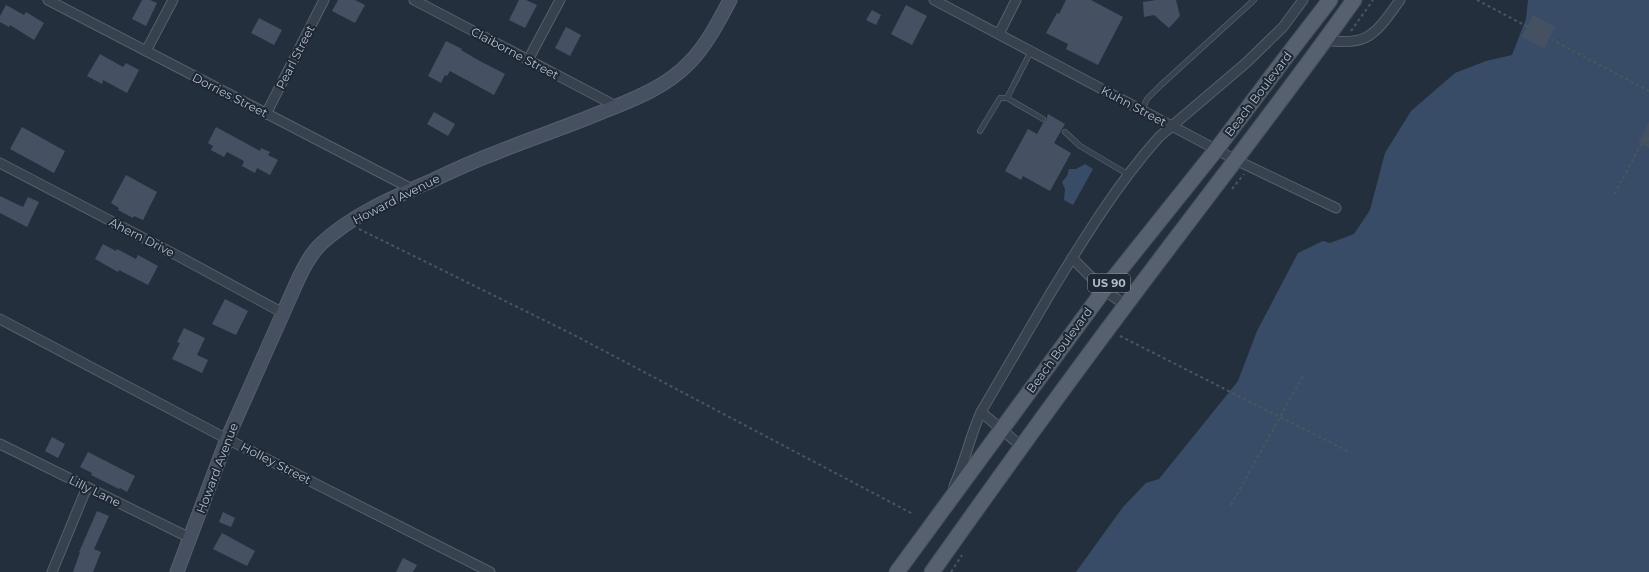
<svg xmlns="http://www.w3.org/2000/svg" width="1649" height="572" font-family="Montserrat,sans-serif">
<style>
.water{fill:#394c67}
.building{fill:#455162}
.lines{fill:none;stroke-linecap:round;stroke-linejoin:round}
.lane-casing{stroke:#565f6c;stroke-width:6}
.street-casing{stroke:#565f6c;stroke-width:11}
.secondary-casing{stroke:#565f6c;stroke-width:15}
.primary-casing{stroke:#414a57;stroke-width:17}
.path{stroke:#44595c;stroke-width:2;stroke-dasharray:3 3;stroke-linecap:butt}
.lane{stroke:#38414e;stroke-width:4.5}
.street{stroke:#38414e;stroke-width:9}
.secondary{stroke:#465061;stroke-width:13}
.primary{stroke:#56606e;stroke-width:15}
.labels{text-anchor:middle;dominant-baseline:central;stroke-width:4;stroke-linejoin:round;paint-order:stroke}
.shield{fill:#1d2633;stroke:#878f9c;stroke-width:1}
.shield-label{font-size:11px;font-weight:bold;fill:#b4bcc9}
.street-label{font-size:12px;fill:#b4bcc9;stroke:#1d2633}
</style>
<rect width="100%" height="100%" fill="#242f3e"/>
<g class="water">
<path d="M1528,0H1649V572H1076L1123,507L1146,483L1159,479L1238,381L1257,331L1298,253L1323,241L1330,243L1354,234L1370,210L1385,153L1411,111L1455,73L1486,61L1512,55L1526,19Z"/>
<path d="M1085,164L1093,169L1073,205L1064,200L1065,189L1062,182L1067,176L1069,169H1076Z"/>
</g>
<g class="building">
<path d="M142,0H150L157,3L146,26L132,19Z"/>
<path d="M338,0H355L365,5L355,23L332,11Z"/>
<path d="M519,0H526L537,5L525,28L509,20Z"/>
<path d="M1066,0H1091L1123,17L1098,65L1066,49L1068,44L1046,33L1057,13L1059,14Z"/>
<path d="M1156,0H1176L1180,16L1169,28L1154,15L1144,17L1143,2Z"/>
<path d="M6,5L24,15L26,12L44,23L34,40L10,25L9,27L0,22V16Z"/>
<path d="M906,5L927,16L912,45L891,34Z"/>
<path d="M872,10L881,15L876,25L866,20Z"/>
<path d="M1533,15L1555,27L1544,49L1522,37Z"/>
<path d="M259,18L282,30L274,45L251,33Z"/>
<path d="M566,27L581,35L570,56L555,48Z"/>
<path d="M446,41L462,49L461,50L478,60L505,74L494,95L450,71L447,76L445,75L441,83L428,76Z"/>
<path d="M100,54L123,67L126,63L139,70L127,93L103,80L102,84L87,76Z"/>
<path d="M434,112L455,124L448,136L427,124Z"/>
<path d="M1048,114L1065,124L1054,143L1071,153L1050,191L1023,176L1021,180L1005,171L1028,129L1037,134L1043,123L1046,121Z"/>
<path d="M1649,122V148L1638,142Z"/>
<path d="M22,127L65,151L54,173L10,149Z"/>
<path d="M216,127L260,151L261,148L270,152L268,155L278,160L270,175L257,168L255,173L242,166L244,161L227,152L224,157L211,150L213,146L208,143Z"/>
<path d="M126,175L157,192L143,220L134,216L133,218L118,210L119,208L111,203Z"/>
<path d="M0,196L23,207L28,197L39,202L27,227L0,213Z"/>
<path d="M103,244L116,251L117,249L136,259L138,255L158,266L148,285L119,270L118,272L95,259Z"/>
<path d="M225,299L248,311L236,335L212,324Z"/>
<path d="M184,328L205,338L197,355L208,360L202,373L172,359L180,343L177,342Z"/>
<path d="M52,437L65,444L58,458L45,451Z"/>
<path d="M88,452L135,476L127,492L120,488L119,489L91,475L92,473L80,467Z"/>
<path d="M97,511L109,516L94,549L101,552L93,572H73L80,552H79Z"/>
<path d="M223,512L235,518L231,527L219,522Z"/>
<path d="M222,533L255,551L247,566L213,549Z"/>
<path d="M403,558L417,565L413,572H396Z"/>
</g>
<g class="lines">
<g class="lane-casing">
<g id="lane">
<path d="M1031,51L1007,98L1043,119"/>
<path d="M1142,110L1147,99L1161,85L1254,0"/>
<path d="M980,131L1000,98H1007"/>
<path d="M1065,132L1080,146L1129,175"/>
</g>
</g>
<g class="street-casing">
<g id="street">
<path d="M48,0L412,189"/>
<path d="M414,0L616,106"/>
<path d="M934,0L1236,160L1336,208"/>
<path d="M999,34L1016,0"/>
<path d="M1325,40C1369,47 1376,33 1400,0"/>
<path d="M146,51L173,0"/>
<path d="M528,60L560,0"/>
<path d="M266,114L324,0"/>
<path d="M0,163L178,256L283,313"/>
<path d="M1072,258L1104,290L1125,305"/>
<path d="M0,319L227,439L490,572"/>
<path d="M981,412L1021,446"/>
<path d="M0,444L190,538"/>
<path d="M954,486C965,462 970,436 981,412C1004,373 1027,334 1050,294C1083,240 1117,184 1159,137L1246,63L1283,27L1303,0"/>
<path d="M52,572L87,487"/>
</g>
</g>
<g class="secondary-casing">
<path id="secondary" d="M177,572L227,439L296,284C303,269 310,254 322,243C352,215 392,198 429,182C450,172 471,162 493,154C527,140 563,128 597,114C629,101 664,89 689,63C706,46 719,21 730,0"/>
</g>
<g class="primary-casing">
<g id="primary">
<path d="M897,572L1104,290L1216,150L1283,61L1330,0"/>
<path d="M932,572C995,483 1059,394 1125,306C1201,204 1280,104 1354,0"/>
</g>
</g>
<g class="path">
<path d="M1477,0L1649,91"/>
<path d="M1351,31L1373,0"/>
<path d="M1232,189L1244,174"/>
<path d="M1614,193H1615L1645,137L1649,139"/>
<path d="M359,229L572,334L913,514"/>
<path d="M1120,336L1351,453"/>
<path d="M1231,505L1303,376"/>
<path d="M951,572L962,555"/>
</g>
<use href="#lane" class="lane"/>
<use href="#street" class="street"/>
<use href="#secondary" class="secondary"/>
<use href="#primary" class="primary"/>
</g>
<g class="labels">
<rect class="shield" x="1088" y="274" width="42" height="18" rx="3"/>
<g class="shield-label">
<text x="1109" y="283">US 90</text>
</g>
<g class="street-label">
<text transform="translate(515 53) rotate(28)">Claiborne Street</text>
<text transform="translate(295 57) rotate(-63)">Pearl Street</text>
<text transform="translate(1258 94) rotate(-53)">Beach Boulevard</text>
<text transform="translate(230 95) rotate(27)">Dorries Street</text>
<text transform="translate(1134 106) rotate(28)">Kuhn Street</text>
<text transform="translate(396 199) rotate(-27)">Howard Avenue</text>
<text transform="translate(142 237) rotate(27)">Ahern Drive</text>
<text transform="translate(1059 350) rotate(-54)">Beach Boulevard</text>
<text transform="translate(276 463) rotate(27)">Holley Street</text>
<text transform="translate(217 468) rotate(-69)">Howard Avenue</text>
<text transform="translate(95 491) rotate(26)">Lilly Lane</text>
</g>
</g>
</svg>
